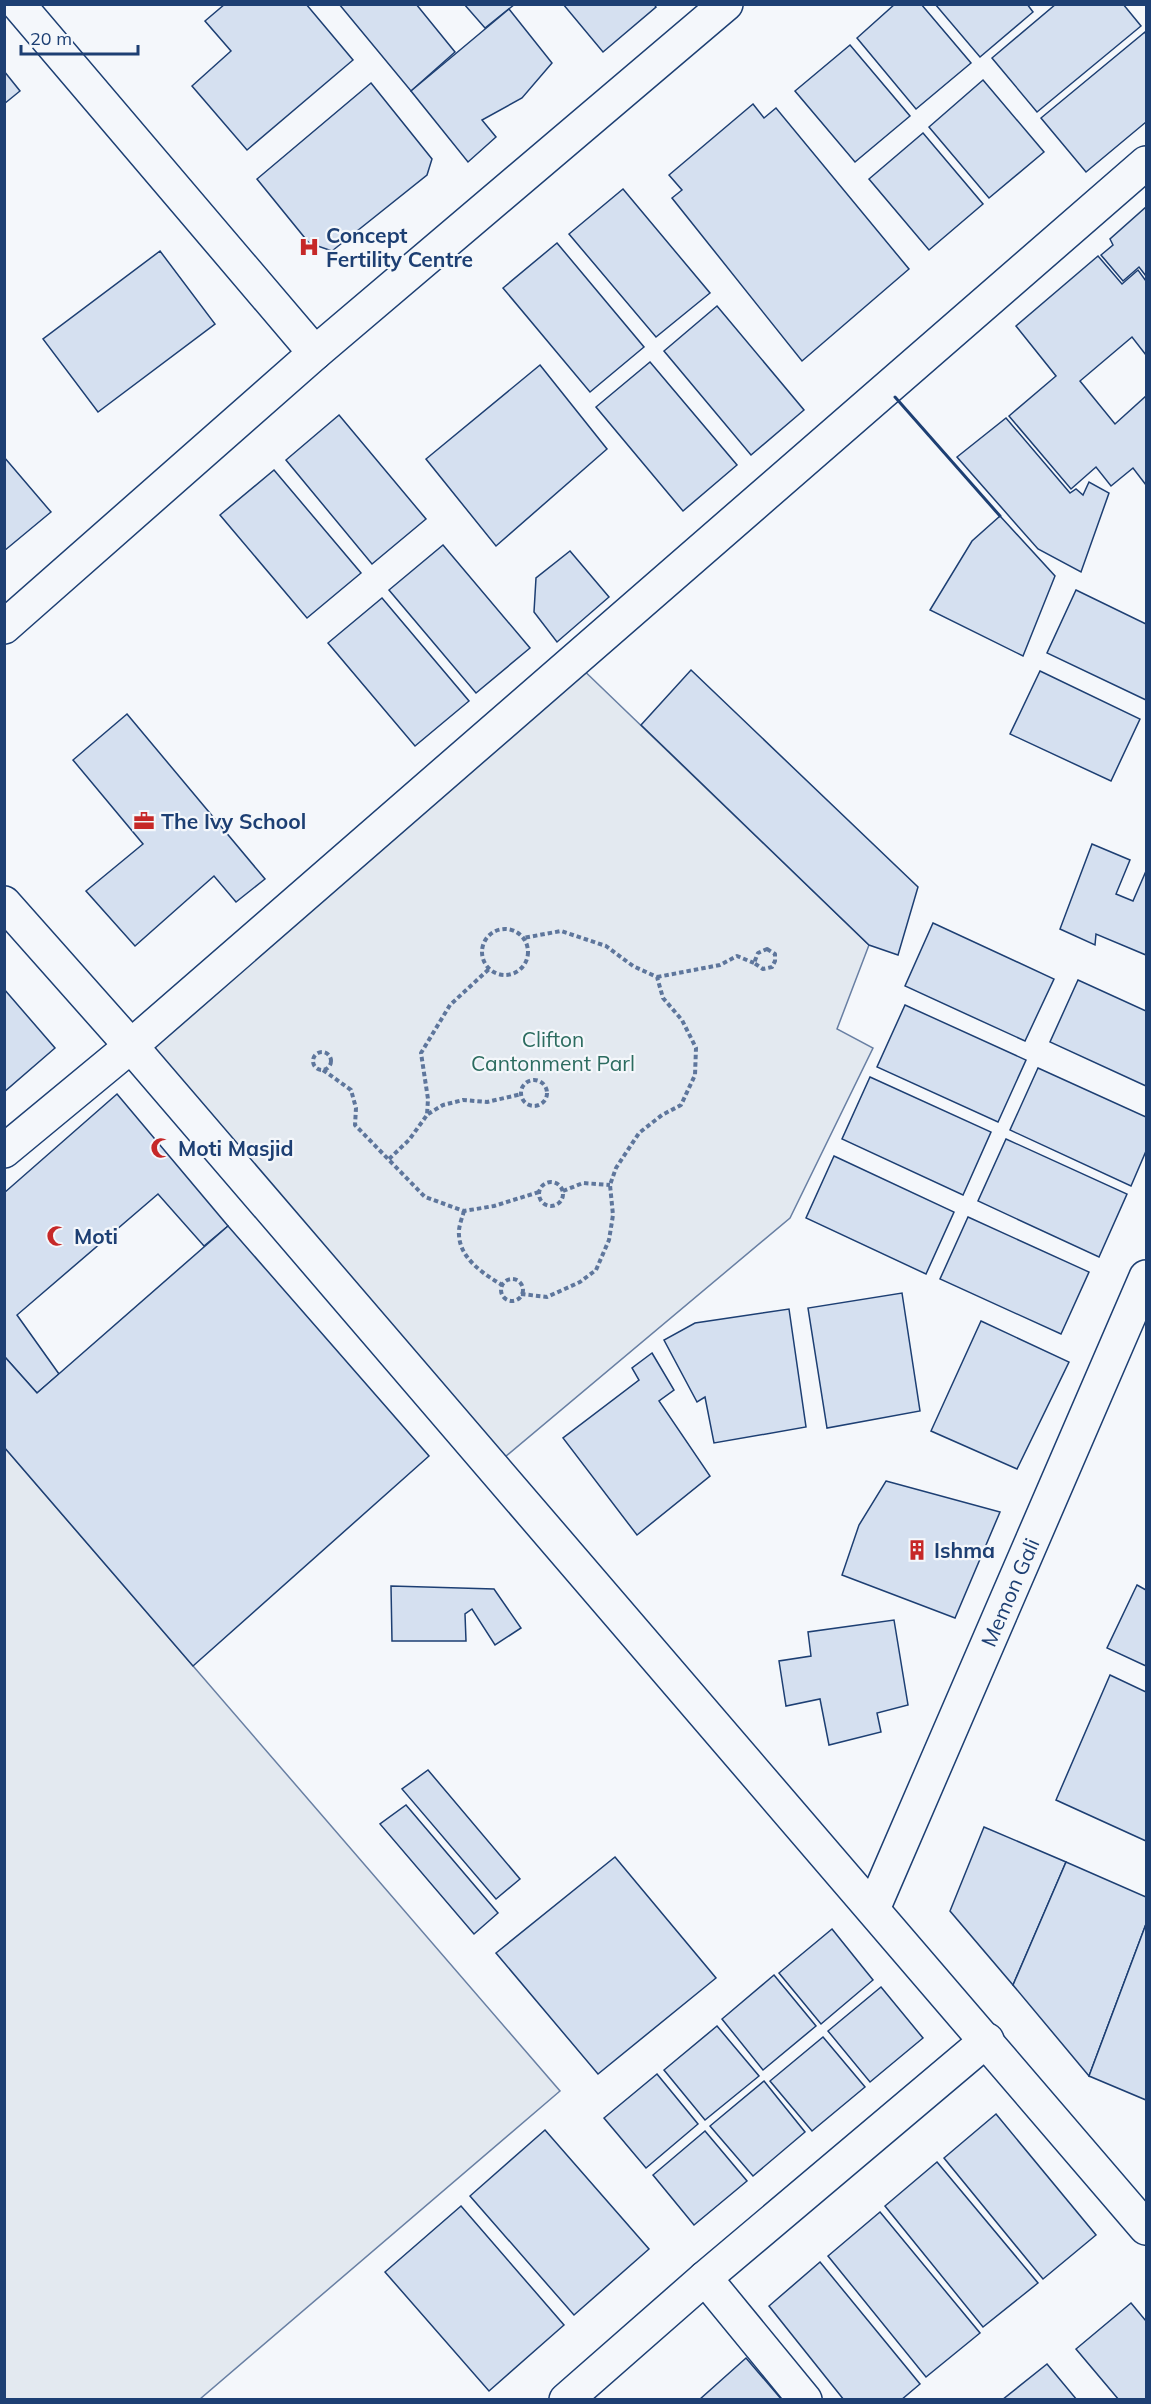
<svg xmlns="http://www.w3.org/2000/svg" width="1151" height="2404" font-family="Mulish,sans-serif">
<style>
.green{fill:#e3e9f0;stroke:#687fa3;stroke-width:1.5}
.building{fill:#d5e0f0;stroke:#1d3f73;stroke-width:1.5}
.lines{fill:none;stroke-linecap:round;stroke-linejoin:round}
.street-casing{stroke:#1d3f73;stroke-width:36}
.path{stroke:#5e769c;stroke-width:4;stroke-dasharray:4.5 3;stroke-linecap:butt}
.street{stroke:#f4f7fb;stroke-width:33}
.wall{stroke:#1d3f73;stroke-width:3}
.labels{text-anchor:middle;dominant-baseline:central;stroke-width:4.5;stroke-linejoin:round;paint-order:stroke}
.poi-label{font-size:21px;font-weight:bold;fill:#1d3f73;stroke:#f4f7fb;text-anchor:start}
.park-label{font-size:21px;fill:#2c6c60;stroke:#f4f7fb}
.street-label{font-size:21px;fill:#1d3f73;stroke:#f4f7fb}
</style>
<rect width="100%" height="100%" fill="#f4f7fb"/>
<g class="green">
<path d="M574,661L869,945L837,1029L873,1048L790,1218L493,1467L131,1046Z"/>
<path d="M4,1447L560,2091L200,2399H5Z"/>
</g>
<g class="building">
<path d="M225,4H306L353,60L247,150L192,86L231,51L205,21Z"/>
<path d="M339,4H416L455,52L411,91Z"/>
<path d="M464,4H515L485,28Z"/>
<path d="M563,4H654L656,7L603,52Z"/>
<path d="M895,4H921L971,63L916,109L857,38Z"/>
<path d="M935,4H1027L1033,12L980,57Z"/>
<path d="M1056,4H1123L1141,26L1037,112L992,58Z"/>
<path d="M509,9L552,63L522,98L482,120L496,137L468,162L411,91Z"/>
<path d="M1145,32L1146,35V122L1086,172L1041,118Z"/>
<path d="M850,45L910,116L855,162L795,91Z"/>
<path d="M4,71L20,91L4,104Z"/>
<path d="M983,80L1044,152L989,198L929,127Z"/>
<path d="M371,83L432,159L427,175L332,251L309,243L257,179Z"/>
<path d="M753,104L764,118L776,108L909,269L802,361L672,198L682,190L669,175Z"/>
<path d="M923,133L983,204L929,250L869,179Z"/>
<path d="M623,189L710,293L656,337L569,234Z"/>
<path d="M1146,207V276L1139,267L1123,281L1101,255L1113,245L1110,239Z"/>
<path d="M557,243L644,347L590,392L503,288Z"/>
<path d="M160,251L215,324L98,412L43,339Z"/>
<path d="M1098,256L1122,284L1138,270L1146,281V355L1132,337L1080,381L1115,424L1146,396V485L1133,468L1111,486L1096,467L1071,489L1009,416L1056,376L1016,326Z"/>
<path d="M717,306L804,410L751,455L664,351Z"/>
<path d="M650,362L737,465L683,511L596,407Z"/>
<path d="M540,365L607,449L496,546L426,459Z"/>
<path d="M339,415L426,519L372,564L286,460Z"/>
<path d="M1006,418L1070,493L1076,489L1083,495L1089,482L1109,493L1081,572L1038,549L957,457Z"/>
<path d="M4,457L51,512L4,551Z"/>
<path d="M274,470L361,573L307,618L220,515Z"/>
<path d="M1000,516L1055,576L1023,656L930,610L972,541Z"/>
<path d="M443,545L530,648L476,693L389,590Z"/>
<path d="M570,551L609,597L557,642L534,612L536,578Z"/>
<path d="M1076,590L1146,624V700L1047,653Z"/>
<path d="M382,598L469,701L415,746L328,643Z"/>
<path d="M691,670L918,887L898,955L869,945L641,725Z"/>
<path d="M1040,671L1140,719L1111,781L1010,734Z"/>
<path d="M127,714L265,879L236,902L214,876L135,946L86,891L143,844L73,760Z"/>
<path d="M1092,844L1130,860L1116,894L1133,901L1146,871V955L1096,934L1095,945L1060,929Z"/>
<path d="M933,923L1054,979L1025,1041L905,986Z"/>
<path d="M1078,980L1146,1011V1086L1050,1042Z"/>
<path d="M4,989L55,1048L4,1092Z"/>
<path d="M905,1005L1026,1060L998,1122L877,1067Z"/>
<path d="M1038,1068L1146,1117V1151L1131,1186L1010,1130Z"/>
<path d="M870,1077L991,1132L963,1195L842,1139Z"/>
<path d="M117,1094L228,1226L204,1246L158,1194L17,1315L59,1374L37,1393L4,1356V1193Z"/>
<path d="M1006,1139L1127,1194L1099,1257L978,1201Z"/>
<path d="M834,1156L954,1212L926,1274L806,1218Z"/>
<path d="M968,1217L1089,1272L1061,1334L940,1279Z"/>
<path d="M228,1226L429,1456L193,1666L4,1447V1356L37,1393Z"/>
<path d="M902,1293L920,1411L827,1428L808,1308Z"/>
<path d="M789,1309L806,1427L714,1443L705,1397L697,1402L664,1340L695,1323Z"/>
<path d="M981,1321L1069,1362L1017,1469L931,1431Z"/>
<path d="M652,1353L674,1390L659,1401L710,1476L637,1535L563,1438L639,1380L632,1368Z"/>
<path d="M886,1481L1000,1512L955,1618L842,1575L859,1525Z"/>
<path d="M1137,1585L1146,1590V1666L1107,1648Z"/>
<path d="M391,1586L494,1589L521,1628L495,1645L472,1609L465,1614L466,1641H392Z"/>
<path d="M894,1620L908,1705L877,1713L881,1732L829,1745L820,1699L786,1706L779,1661L811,1656L808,1632Z"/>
<path d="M1110,1675L1146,1692V1841L1056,1800Z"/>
<path d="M428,1770L520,1879L496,1899L402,1789Z"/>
<path d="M406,1805L498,1913L474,1934L380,1824Z"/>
<path d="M984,1827L1066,1862L1013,1985L950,1911Z"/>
<path d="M615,1857L716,1978L598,2074L496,1953Z"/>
<path d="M1066,1862L1146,1897V1924L1089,2076L1013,1985Z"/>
<path d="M1146,1924V2100L1089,2076Z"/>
<path d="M832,1929L873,1980L821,2024L779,1973Z"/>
<path d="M774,1975L816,2026L763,2070L722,2019Z"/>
<path d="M881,1987L923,2038L870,2082L828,2031Z"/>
<path d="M717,2026L759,2076L705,2120L664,2070Z"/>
<path d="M823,2037L865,2087L812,2131L770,2081Z"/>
<path d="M657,2074L698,2124L646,2168L604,2118Z"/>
<path d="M764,2081L805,2132L753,2176L710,2126Z"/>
<path d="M996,2114L1096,2235L1043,2279L944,2158Z"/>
<path d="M545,2130L649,2249L574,2315L470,2196Z"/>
<path d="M705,2131L747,2181L694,2225L653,2175Z"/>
<path d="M937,2162L1038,2283L983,2327L885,2206Z"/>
<path d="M461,2206L564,2325L489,2391L385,2272Z"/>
<path d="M880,2212L980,2333L926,2377L828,2256Z"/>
<path d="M820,2262L920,2384L901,2400H844L769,2306Z"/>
<path d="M1131,2303L1146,2321V2400H1119L1076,2349Z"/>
<path d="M746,2358L782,2400H699Z"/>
<path d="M1047,2364L1077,2400H1002Z"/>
</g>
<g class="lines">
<g class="street-casing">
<g id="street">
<path d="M18,4L315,353"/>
<path d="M4,627L315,353L726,4"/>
<path d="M4,903L131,1046L1146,2228"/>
<path d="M4,1151L131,1046L1146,163"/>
<path id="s1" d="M873,1909L1146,1277"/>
<path d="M705,2278L805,2400"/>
<path d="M566,2400L705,2278L987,2040"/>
</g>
</g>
<g class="path">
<circle cx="505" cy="952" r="23"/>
<path d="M767,949L775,954V961L772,967L763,969L754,963L758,953Z"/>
<path d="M657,977L720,965L737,956L754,963"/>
<circle cx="322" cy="1061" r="9"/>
<path d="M323,1070L351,1090L356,1108L355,1125L425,1197L464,1211L494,1206L539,1192"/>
<circle cx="534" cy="1093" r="13"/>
<path d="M428,1114L443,1105L463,1100L487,1102L522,1094"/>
<path d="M389,1159L409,1140L427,1115L428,1099L421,1053L450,1005L489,969"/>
<circle cx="551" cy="1194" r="12"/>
<path d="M563,1191L583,1183L610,1185"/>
<path d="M464,1211C462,1218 458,1228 459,1235C460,1259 484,1274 502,1285"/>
<circle cx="512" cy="1290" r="11"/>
<path d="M521,1294L547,1297L580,1282L596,1270L609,1240L613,1215L610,1185L616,1168L639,1133L662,1115L681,1105L695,1075L696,1048L682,1020L663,998L657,977L633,966L606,946L561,931L523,938"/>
</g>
<use href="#street" class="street"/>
<path class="wall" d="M895,397L1000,516"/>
</g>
<defs>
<g id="hospital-bare" transform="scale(1.62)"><path d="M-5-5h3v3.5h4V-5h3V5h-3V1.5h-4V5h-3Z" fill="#c62828" stroke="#f4f7fb" stroke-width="2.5" paint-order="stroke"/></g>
<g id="office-bare" transform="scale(1.62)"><path d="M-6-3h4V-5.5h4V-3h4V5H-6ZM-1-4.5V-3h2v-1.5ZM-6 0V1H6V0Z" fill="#c62828" stroke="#f4f7fb" stroke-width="2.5" paint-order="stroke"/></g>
<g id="mosque-bare" transform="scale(1.62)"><path d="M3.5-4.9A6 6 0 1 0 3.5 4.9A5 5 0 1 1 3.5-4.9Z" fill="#c62828" stroke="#f4f7fb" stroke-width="2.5" paint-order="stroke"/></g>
<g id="building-bare" transform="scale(1.62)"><path d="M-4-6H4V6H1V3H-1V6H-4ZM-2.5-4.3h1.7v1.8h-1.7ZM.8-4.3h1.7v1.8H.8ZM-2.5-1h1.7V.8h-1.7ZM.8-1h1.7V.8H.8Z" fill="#c62828" stroke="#f4f7fb" stroke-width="2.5" paint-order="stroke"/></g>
</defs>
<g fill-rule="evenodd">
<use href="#hospital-bare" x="309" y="247"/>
<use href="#office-bare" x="144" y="821"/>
<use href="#mosque-bare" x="161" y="1148"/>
<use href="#mosque-bare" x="57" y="1236"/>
<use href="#building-bare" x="917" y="1550"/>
</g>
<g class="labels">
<g class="poi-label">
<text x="326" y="235">Concept<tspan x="326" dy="24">Fertility Centre</tspan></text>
<text x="161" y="821">The Ivy School</text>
<text x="178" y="1148">Moti Masjid</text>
<text x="74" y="1236">Moti</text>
<text x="934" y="1550">Ishma</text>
</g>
<g class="park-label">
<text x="553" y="1039">Clifton<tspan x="553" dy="24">Cantonment Parl</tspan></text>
</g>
<g class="street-label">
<text stroke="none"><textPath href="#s1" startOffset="345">Memon Gali</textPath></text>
</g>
</g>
<rect width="1151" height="2404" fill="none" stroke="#1d3f73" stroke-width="12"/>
<path d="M21 45v9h117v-9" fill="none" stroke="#1d3f73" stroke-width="3"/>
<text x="30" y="45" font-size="18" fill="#1d3f73" stroke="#f4f7fb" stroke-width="4.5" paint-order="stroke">20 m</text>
</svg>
